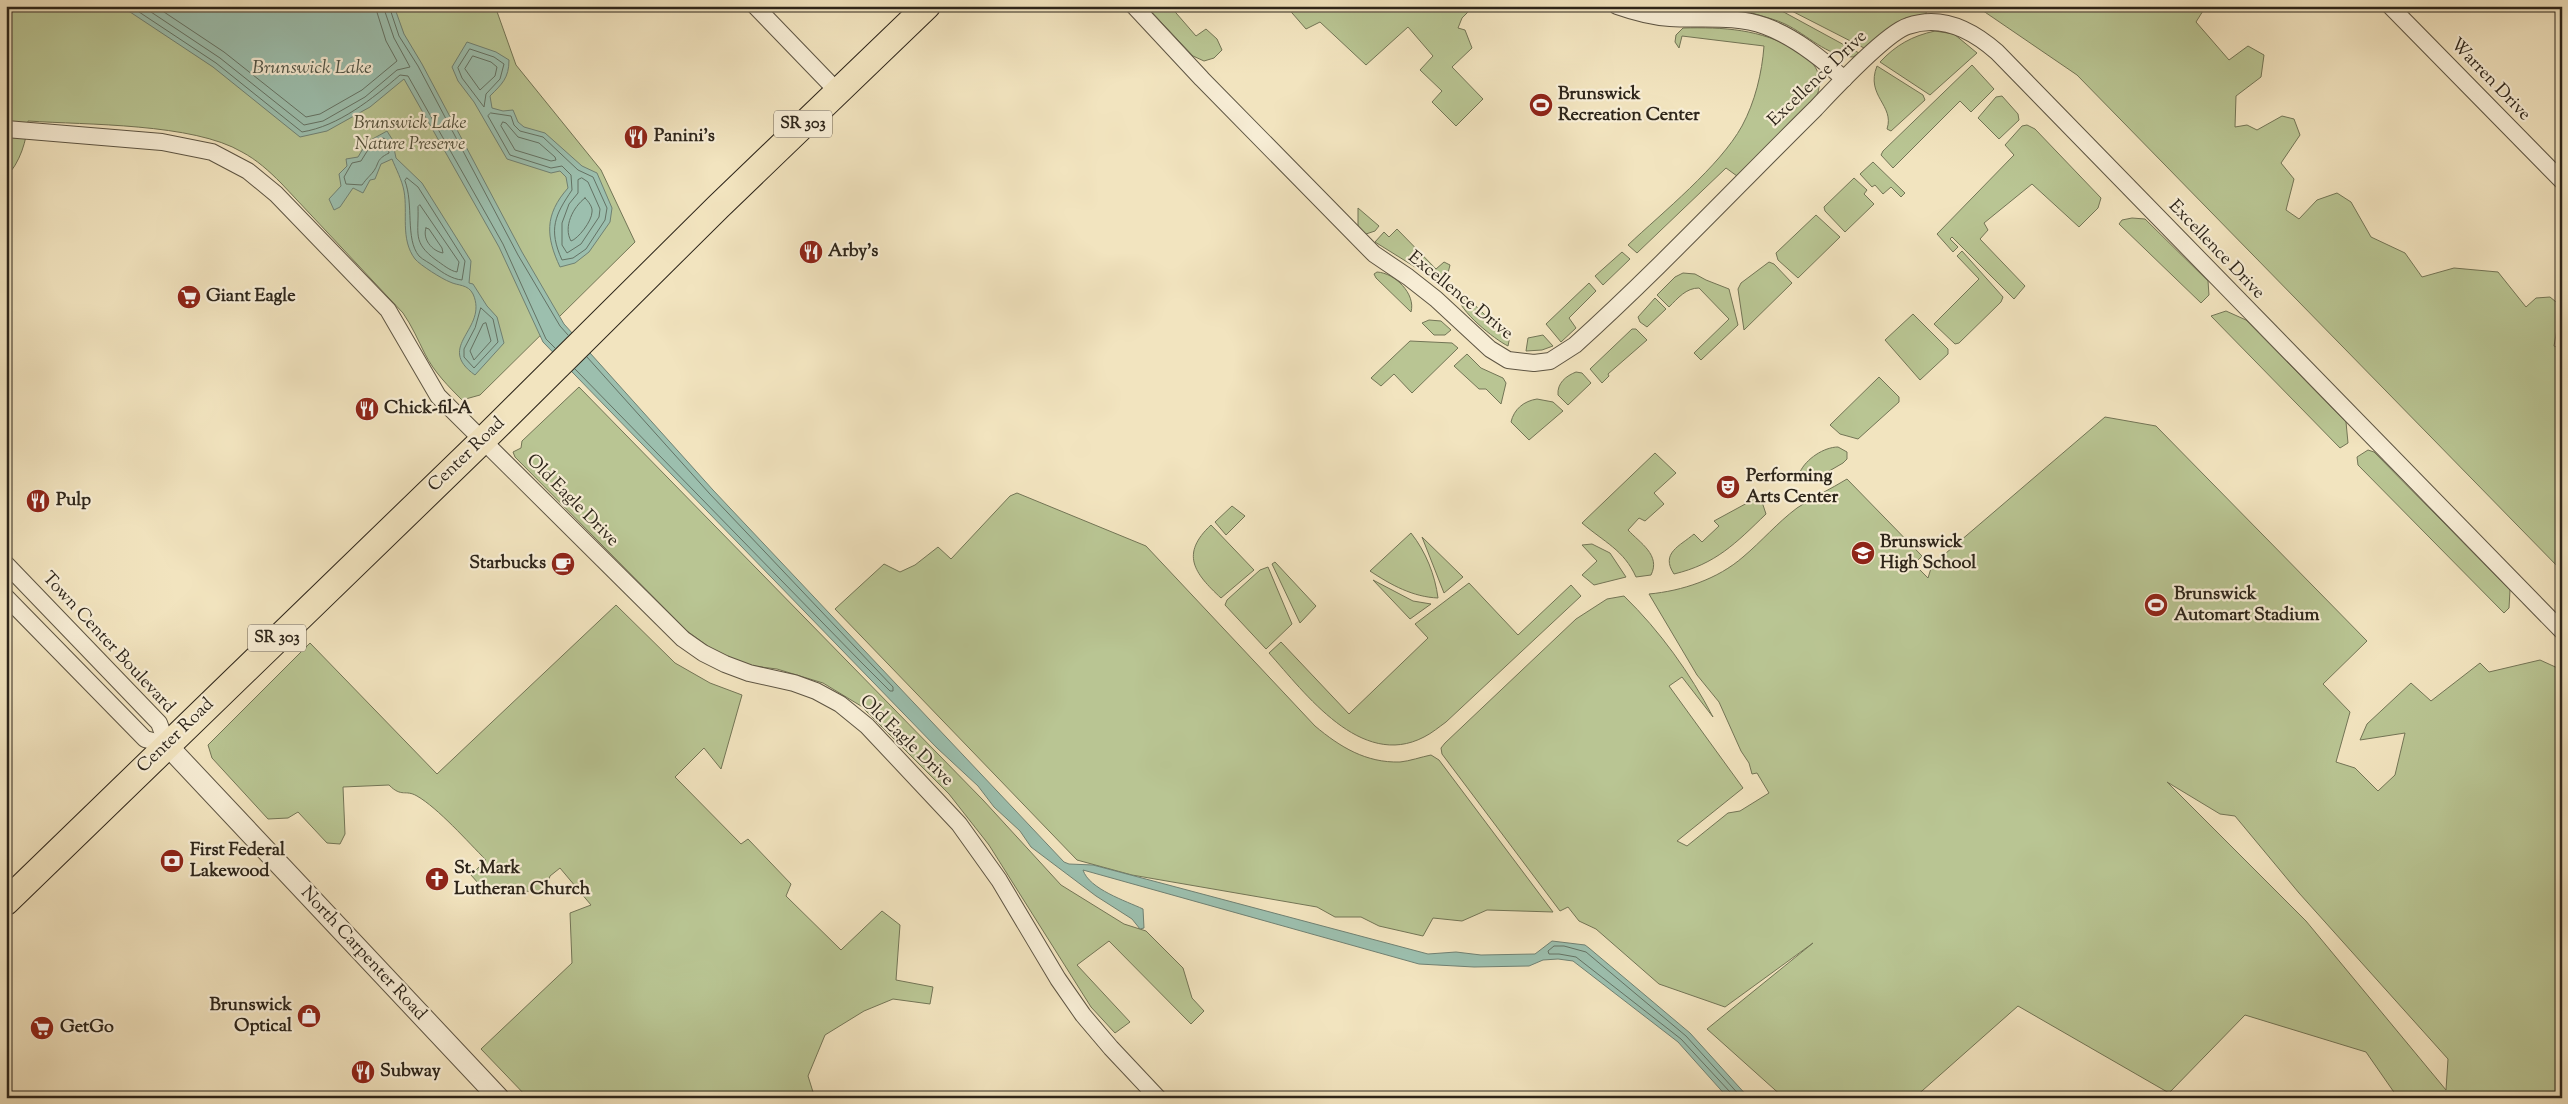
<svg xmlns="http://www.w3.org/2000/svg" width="2568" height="1104" font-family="'Sorts Mill Goudy',serif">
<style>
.green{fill:#b9c593;stroke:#737556;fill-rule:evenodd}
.water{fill:#9cbfae;stroke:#708173}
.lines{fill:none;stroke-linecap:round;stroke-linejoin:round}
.shore{stroke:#647264;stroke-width:1}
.minor-casing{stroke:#5e5543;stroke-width:18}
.tertiary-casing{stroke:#5e5543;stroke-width:22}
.primary-casing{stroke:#2d251a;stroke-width:28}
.minor{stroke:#f7edd5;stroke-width:16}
.tertiary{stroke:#f7edd5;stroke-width:20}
.primary{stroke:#f2e4bf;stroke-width:26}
.labels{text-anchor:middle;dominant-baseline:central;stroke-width:4.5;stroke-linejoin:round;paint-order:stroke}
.shield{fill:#f7edd5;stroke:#6a6152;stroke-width:1}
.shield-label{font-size:16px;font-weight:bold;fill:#2d251a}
.street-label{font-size:18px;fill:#2d251a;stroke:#f7edd5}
.poi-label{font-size:18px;font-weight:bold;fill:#2d251a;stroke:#f7edd5;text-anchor:start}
.park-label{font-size:18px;font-style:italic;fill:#504d38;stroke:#f7edd5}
.water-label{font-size:19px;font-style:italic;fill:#4e5346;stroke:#f7edd5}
</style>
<rect width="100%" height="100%" fill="#f2e4bf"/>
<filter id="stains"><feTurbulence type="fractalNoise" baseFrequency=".004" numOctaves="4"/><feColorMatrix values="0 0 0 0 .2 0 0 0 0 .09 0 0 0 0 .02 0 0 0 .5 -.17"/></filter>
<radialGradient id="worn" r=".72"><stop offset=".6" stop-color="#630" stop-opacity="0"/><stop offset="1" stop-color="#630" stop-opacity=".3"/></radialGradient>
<g class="green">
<path d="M6,6H495L516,65L601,170L635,242L480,395L462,400C449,387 434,372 425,354C418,340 412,326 403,313L281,183C269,171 257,160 242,152C193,123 87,125 28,121C27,140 20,163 6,177Z"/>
<path d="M1146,6H1170L1196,36L1206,29L1217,39L1222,50L1214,58L1204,61L1193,56Z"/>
<path d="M1286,6H1474L1462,18L1458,28L1465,30L1472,48L1452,67L1483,99L1456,126L1432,102L1442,91L1420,70L1433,56L1408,27L1366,65L1320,22L1306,29Z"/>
<path d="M1660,6H1763L1780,10L1859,53L1853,57C1826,56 1808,35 1785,24C1777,20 1768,18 1759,15C1727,5 1691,17 1660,6Z"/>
<path d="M1782,6H1927L1926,14L1911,17L1868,50Z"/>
<path d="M1976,6H2206L2196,22L2229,60L2248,46L2264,55L2261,77L2236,96L2235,127L2247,125L2257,130L2282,116L2294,119L2300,135L2281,163L2294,179L2286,210L2299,219L2317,200L2337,193L2351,202L2371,237L2405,253L2422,277L2454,268L2498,272L2526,307L2536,298L2550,297L2561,306L2554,346L2562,349V571L2077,75Z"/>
<path d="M1683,28C1723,27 1761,29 1796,50C1810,58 1822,70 1819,87C1819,92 1816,97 1814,102L1737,176L1726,168L1637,253L1628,245C1662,213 1720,166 1742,126C1755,102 1762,73 1764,46L1682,36L1679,48L1675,42L1676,35Z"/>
<path d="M1935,31L1954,34L1977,53L1930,95L1880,62C1896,45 1912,36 1935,31Z"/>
<path d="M1972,65L1994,89L1971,112L1960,101L1893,168L1881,155L1883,151Z"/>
<path d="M1877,66L1923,95L1925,100L1891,131L1887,129C1895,105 1865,96 1877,66Z"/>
<path d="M2002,96L2018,114L2019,120L1999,139L1978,118L1996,97Z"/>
<path d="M2027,125L2035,129L2101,198L2098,208L2079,227L2032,184L1984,223L1988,230L1980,239L2025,286L2014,299L1952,237L1950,239L1958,247L1953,252L1937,234L2014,155L2005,145L2022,126Z"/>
<path d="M1873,162L1905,193L1901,197L1891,187L1883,194L1875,185L1872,187L1860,174Z"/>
<path d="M1854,178L1867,190L1864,194L1874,204L1845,232L1825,211L1824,207Z"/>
<path d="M1358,208L1379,226L1375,231L1366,234L1358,226Z"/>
<path d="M1816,215L1840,237L1798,278L1778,260L1776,253Z"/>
<path d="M2132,218L2145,219L2208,281L2209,295L2201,303L2119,224L2122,220Z"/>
<path d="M1397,229L1436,269L1444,262L1450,265L1446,281L1436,280L1375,242L1384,232L1389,237Z"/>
<path d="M1962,251L2003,297L2001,302L1959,343L1955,344L1934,324L1979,279L1957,256Z"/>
<path d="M1622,252L1630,259L1603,285L1595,276Z"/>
<path d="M1769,262L1774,264L1792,283L1744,330L1738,289L1741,283Z"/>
<path d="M1377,272C1395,273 1416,294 1411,312L1376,278L1374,274Z"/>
<path d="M1683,273L1695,274L1706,280L1729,289L1738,325L1701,360L1694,353L1729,319L1699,288C1686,288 1678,298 1669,307L1657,295L1675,277Z"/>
<path d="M1589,283L1596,291L1569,318L1576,328L1561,342L1546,324Z"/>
<path d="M1462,293L1505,334L1510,336L1508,346C1494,339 1459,311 1457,295Z"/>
<path d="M1655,298L1666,309L1647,327L1640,322L1638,317Z"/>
<path d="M2226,311L2246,320L2346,422L2348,443L2340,448L2211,316Z"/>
<path d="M1913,314L1948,349V354L1920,380L1885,340Z"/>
<path d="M1429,320L1441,321L1451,330L1445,335H1434L1422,323Z"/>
<path d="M1632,329H1636L1647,340L1608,374L1609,376L1602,383L1590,369Z"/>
<path d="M1543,335L1553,346L1542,350L1526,351L1528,338Z"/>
<path d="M1410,341L1452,343L1458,348L1412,393L1394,374L1381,386L1371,378Z"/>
<path d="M1467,354L1481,368L1503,378L1506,383L1501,404L1486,389H1479L1454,366Z"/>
<path d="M1576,372L1582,373L1591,383L1568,405L1558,395C1557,383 1566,376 1576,372Z"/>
<path d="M1879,377L1899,397V402L1858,439L1840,434L1830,425Z"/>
<path d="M579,387L983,800L1061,885L1124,924L1146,931L1183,968L1192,998L1204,1011L1191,1024L1109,941L1077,965L1130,1022L1115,1033L1091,1007L989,845L949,794L861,706L823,683L777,669L745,665L712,649L687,631L515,457L513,452L521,448L522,441Z"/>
<path d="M1537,399L1553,402L1563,411L1529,440L1511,422C1514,409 1524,401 1537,399Z"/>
<path d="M2105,417L2156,426L2367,641L2323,684L2350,712L2336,762L2355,768L2378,791L2395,775L2405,733L2360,740L2367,724L2411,683L2431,701L2480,663L2489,672L2540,660L2562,670V1098H2398L2366,1052L2245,1015L2169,1093L2018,1006L1914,1098H1784L1707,1029L1813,943L1725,1007L1659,984L1596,929L1579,921L1568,907L1560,911L1442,754L1441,748L1445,743L1576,619L1607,599L1624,596C1660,631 1690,673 1713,717L1682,677L1669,686L1743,788L1677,841L1687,846L1728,813L1740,811L1769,793L1757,773L1752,774L1749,763L1741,751L1719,702L1697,675L1649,594C1682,591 1718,579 1743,557C1762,541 1777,523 1797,508C1813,497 1831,489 1847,479L1922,556L1914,564L1928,578L1932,565ZM2167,782L2220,814L2235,816L2299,893L2448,1059L2446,1090L2306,921Z"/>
<path d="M1838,447L1847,452V459L1843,463L1812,481L1802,480L1800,472C1806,459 1824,447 1838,447Z"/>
<path d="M2368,450L2374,452L2510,590L2509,608L2504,613L2358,465L2357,457Z"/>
<path d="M1655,453L1676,473L1654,493L1664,504L1645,521L1639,518L1628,530C1640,543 1661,555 1651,575L1636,577C1624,550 1604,542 1582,523Z"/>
<path d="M1017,493L1146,546L1315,726C1340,747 1366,763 1400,762C1410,761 1421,757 1431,755L1439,760L1553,912L1487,910L1462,921L1433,918L1423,936L1379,926L1361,917H1335L1317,907L1132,875L1077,860L835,609L884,564L900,572L915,565L938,547L951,559L1010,496Z"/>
<path d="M1760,496L1766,514C1736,543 1716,564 1674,574C1660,553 1680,546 1694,534L1702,542L1719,526L1714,521Z"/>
<path d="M1232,506L1245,516L1226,535L1215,522Z"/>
<path d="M1211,525L1254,570L1221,598C1194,573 1180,554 1211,525Z"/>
<path d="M1411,533C1426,552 1435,575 1438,598C1413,597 1391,585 1370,571Z"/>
<path d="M1422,537L1463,577L1444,593Z"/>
<path d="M1592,544L1610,553L1626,577L1594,585L1582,575L1597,561L1582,545Z"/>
<path d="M1275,562L1316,606L1300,623L1272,564Z"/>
<path d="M1268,567L1292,624L1266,649L1225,605L1227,600L1260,570Z"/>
<path d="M1373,580L1413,601L1431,604L1410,619Z"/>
<path d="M1469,583L1518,635L1571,585L1581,596L1446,722C1439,727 1432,733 1424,737C1361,770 1305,693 1269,653L1281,642L1349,714L1428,638L1415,624Z"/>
<path d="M616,605L675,663L710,683L742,695L721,769L704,748L675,777L741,844L748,839L791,884L786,896L841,950L882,911L900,925L896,980L933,987L930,1004L893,999L864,1011L825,1035L808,1076L813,1092L811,1098H528L481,1049L572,963L570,913L591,905L560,868L550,876L545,892L471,889L478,883L471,875L486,860C468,842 438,808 417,796C405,789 402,798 389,785L343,787L345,834L340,844L327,843L298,812L288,818L268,819L212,758L208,745L310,643L437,774Z"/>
</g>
<g class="water">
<path d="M121,6H394L404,34L422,64L522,252L564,324L713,490L1064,862L1069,864L1093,865L1428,954L1456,952L1481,955L1535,954L1552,941L1585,945L1589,948L1690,1033L1749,1098H1728L1678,1042L1573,961L1558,959L1543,960L1529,966L1474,967L1419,964L1083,870C1089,889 1126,901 1143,909L1144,928L1140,929L1132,919L1096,896L1031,847L1020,831L994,807L978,786L937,748L543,342L499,247L404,79L370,107L327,131L300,137L213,67Z"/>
<path d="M467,42L496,52L509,60C509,78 502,84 490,96L492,108L503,111L513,110L518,122L524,127L545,133L582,166L597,173L612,208L610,222L589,252L575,263L560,267C546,237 544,215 568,188L566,177L560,171L551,173L507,159L474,102L458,81L452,67Z"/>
<path d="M387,131L392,139L396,158L422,183L471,261L469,283L473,284L487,306L497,317L504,343L475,375C434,346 489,329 473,294C468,284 458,286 450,282C442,279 420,265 415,259C400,239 408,213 404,191C402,180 396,169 392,159L381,164L375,179L370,180L363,193L353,188L340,207L334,210L329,199L341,186L339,174L347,166L346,159L358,157L367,142Z"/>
</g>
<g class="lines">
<g class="shore">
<path d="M130,6L216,63L302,132C339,126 372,99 400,75L408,76L503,244L546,339L555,348"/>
<path d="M142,6L220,58L304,125L323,121L365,97L397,70L410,67L394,38L383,6"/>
<path d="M155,6L224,52L306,117L320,114L362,90L397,61L386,41L375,6"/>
<path d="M389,6L399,36L418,66L518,255L560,326L568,335"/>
<path d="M470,49L494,57L504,64L500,79L486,94L484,107L462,78L458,68Z"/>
<path d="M473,56L491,62L497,67L495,76L480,90L465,69Z"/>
<path d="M491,113L511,116L514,125L520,131L543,137L578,170L593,177L607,208L605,220L586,249L573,258L562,260C548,229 555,215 572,190L571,175L562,166L551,168L510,155L488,116Z"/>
<path d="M503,122L506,123L518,137L539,143L555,157L556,160L551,161L515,150L501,126Z"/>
<path d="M383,138L387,140L389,153C375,160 380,163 373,172C369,177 367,178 362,185L346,184L344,177L352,163L361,161L371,145Z"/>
<path d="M407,178L418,187L465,261L462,280C452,279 443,273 435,267C430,263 423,260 419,256C405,239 414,204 405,181Z"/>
<path d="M582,178L588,182L600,209L599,217L581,244L567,253L562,245V223L569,204L578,193V180Z"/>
<path d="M585,198C588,201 593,207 592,212C592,221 578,239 571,241C563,227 573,207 585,198Z"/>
<path d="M420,205L459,262L457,272C450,271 442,264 436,260C412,242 419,234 418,207Z"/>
<path d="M426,228L429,229L442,248L443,253C432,251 422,239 426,228Z"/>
<path d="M481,308L493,319L498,342L474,368L464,357V349L475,328Z"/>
<path d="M486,323L491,341L474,360L470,351L483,324Z"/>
<path d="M575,369L862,663L890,691H893V687L709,493L587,357"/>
<path d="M1731,1098L1730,1092L1681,1039L1576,957L1559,954H1549L1548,951L1554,946H1564L1586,952L1686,1036L1742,1098"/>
</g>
<g class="minor-casing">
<g id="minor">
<path d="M755,6L838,92"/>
<path d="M1134,6L1202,79L1374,254L1408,277L1436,299L1490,349L1508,360L1534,363L1550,361L1575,345C1658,270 1735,188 1815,109C1833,90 1886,33 1908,26C1942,14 1972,30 1997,52L2562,631"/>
<path d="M1617,6C1634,12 1652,17 1670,18C1701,20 1735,15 1765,26C1795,37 1821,58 1844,79"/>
<path d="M2390,6L2562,181"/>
<path d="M6,129L162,142L212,152L248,171L276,194L388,310L438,396L683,639L703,653L725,664L749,673L794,683L816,691L840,704L867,726L959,824L999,880L1058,979L1083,1015L1111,1048L1158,1098"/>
<path d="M6,564L159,723L167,745"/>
<path d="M6,597L145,739L167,745"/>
</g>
</g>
<g class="tertiary-casing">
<path id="tertiary" d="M167,745L499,1098"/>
</g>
<g class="primary-casing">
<path id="primary" d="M6,902L483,440L718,207L927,6"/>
</g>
<use href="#minor" class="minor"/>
<use href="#tertiary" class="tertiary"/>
<use href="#primary" class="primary"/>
</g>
<defs>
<g id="stadium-disc" transform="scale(1.25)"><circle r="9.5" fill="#8f2418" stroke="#f7edd5"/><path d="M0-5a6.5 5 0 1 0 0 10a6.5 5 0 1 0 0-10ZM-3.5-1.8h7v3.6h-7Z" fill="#fff"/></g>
<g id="restaurant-disc" transform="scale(1.25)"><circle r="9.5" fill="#8f2418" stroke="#f7edd5"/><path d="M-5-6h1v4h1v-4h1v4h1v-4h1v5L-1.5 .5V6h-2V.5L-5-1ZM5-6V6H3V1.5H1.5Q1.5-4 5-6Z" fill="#fff"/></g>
<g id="supermarket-disc" transform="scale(1.25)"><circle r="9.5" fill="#8f2418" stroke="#f7edd5"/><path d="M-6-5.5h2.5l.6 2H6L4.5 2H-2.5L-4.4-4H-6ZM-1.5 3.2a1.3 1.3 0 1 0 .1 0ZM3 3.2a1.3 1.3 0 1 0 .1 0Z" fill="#fff"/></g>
<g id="theatre-disc" transform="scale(1.25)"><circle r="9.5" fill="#8f2418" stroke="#f7edd5"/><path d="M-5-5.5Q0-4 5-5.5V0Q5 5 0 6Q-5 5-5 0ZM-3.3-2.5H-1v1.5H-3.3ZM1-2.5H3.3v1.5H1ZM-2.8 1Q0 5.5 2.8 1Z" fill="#fff"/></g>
<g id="school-disc" transform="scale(1.25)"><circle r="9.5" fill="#8f2418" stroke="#f7edd5"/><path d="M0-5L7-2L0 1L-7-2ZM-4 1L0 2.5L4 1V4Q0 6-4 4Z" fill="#fff"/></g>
<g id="cafe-disc" transform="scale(1.25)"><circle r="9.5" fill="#8f2418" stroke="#f7edd5"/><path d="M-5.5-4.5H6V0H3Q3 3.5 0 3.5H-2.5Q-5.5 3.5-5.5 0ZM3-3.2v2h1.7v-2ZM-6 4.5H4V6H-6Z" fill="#fff"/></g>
<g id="bank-disc" transform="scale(1.25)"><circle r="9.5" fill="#8f2418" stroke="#f7edd5"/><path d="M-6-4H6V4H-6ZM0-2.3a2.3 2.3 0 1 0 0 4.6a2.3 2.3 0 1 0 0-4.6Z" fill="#fff"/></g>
<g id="church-disc" transform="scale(1.25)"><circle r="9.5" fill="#8f2418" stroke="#f7edd5"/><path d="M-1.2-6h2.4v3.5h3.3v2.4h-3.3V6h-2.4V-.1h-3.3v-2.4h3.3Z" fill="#fff"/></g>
<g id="shop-disc" transform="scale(1.25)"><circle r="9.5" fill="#8f2418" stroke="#f7edd5"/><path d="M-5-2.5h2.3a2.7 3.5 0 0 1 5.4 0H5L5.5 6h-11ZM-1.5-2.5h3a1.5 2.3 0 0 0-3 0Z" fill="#fff"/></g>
</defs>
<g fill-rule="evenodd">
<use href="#stadium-disc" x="1541" y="105"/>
<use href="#restaurant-disc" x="636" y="137"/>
<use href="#restaurant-disc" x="811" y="252"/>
<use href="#supermarket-disc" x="189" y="297"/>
<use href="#restaurant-disc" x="367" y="409"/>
<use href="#theatre-disc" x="1728" y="487"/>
<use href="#restaurant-disc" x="38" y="501"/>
<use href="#school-disc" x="1863" y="553"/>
<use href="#cafe-disc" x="563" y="564"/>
<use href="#stadium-disc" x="2156" y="605"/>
<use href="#bank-disc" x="172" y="861"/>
<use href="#church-disc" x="437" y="879"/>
<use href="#shop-disc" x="309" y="1016"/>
<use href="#supermarket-disc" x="42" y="1028"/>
<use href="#restaurant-disc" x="363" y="1072"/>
</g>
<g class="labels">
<g class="shield">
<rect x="774" y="110.5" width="58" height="27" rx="4"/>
<rect x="248" y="624.5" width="58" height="27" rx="4"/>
</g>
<g class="shield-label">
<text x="803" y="124">SR 303</text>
<text x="277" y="638">SR 303</text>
</g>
<g class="street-label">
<text transform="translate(1818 79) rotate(-44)">Excellence Drive</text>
<text transform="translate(2490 80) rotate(46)">Warren Drive</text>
<text transform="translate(2216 250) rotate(46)">Excellence Drive</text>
<text transform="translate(1460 296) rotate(39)">Excellence Drive</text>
<text transform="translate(467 455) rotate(-44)">Center Road</text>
<text transform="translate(572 501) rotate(45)">Old Eagle Drive</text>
<text transform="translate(108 643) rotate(47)">Town Center Boulevard</text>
<text transform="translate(176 736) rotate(-44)">Center Road</text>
<text transform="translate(906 741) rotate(44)">Old Eagle Drive</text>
<text transform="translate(363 954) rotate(47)">North Carpenter Road</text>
</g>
<g class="poi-label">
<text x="1558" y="95">Brunswick<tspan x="1558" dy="21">Recreation Center</tspan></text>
<text x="654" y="137">Panini's</text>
<text x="828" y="252">Arby's</text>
<text x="206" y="297">Giant Eagle</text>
<text x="384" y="409">Chick-fil-A</text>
<text x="1746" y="477">Performing<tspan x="1746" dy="21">Arts Center</tspan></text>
<text x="56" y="501">Pulp</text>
<text x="1880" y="543">Brunswick<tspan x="1880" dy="21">High School</tspan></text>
<text x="546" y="564" text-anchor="end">Starbucks</text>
<text x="2174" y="595">Brunswick<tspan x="2174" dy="21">Automart Stadium</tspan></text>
<text x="190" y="851">First Federal<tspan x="190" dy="21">Lakewood</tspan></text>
<text x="454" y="869">St. Mark<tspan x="454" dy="21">Lutheran Church</tspan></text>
<text x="292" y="1006" text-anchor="end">Brunswick<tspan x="292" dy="21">Optical</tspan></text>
<text x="60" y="1028">GetGo</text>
<text x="380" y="1072">Subway</text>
</g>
<g class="park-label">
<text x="410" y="124">Brunswick Lake<tspan x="410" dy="21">Nature Preserve</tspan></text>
</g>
<g class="water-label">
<text x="312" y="68">Brunswick Lake</text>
</g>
</g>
<rect width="2568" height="1104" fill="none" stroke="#f2e4bf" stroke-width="25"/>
<rect x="8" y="8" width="2553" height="1089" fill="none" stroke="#2d251a" stroke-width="2.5"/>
<rect x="12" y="12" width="2543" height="1079" fill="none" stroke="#2d251a"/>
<rect width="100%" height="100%" filter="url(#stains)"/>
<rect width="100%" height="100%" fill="url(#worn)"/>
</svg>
